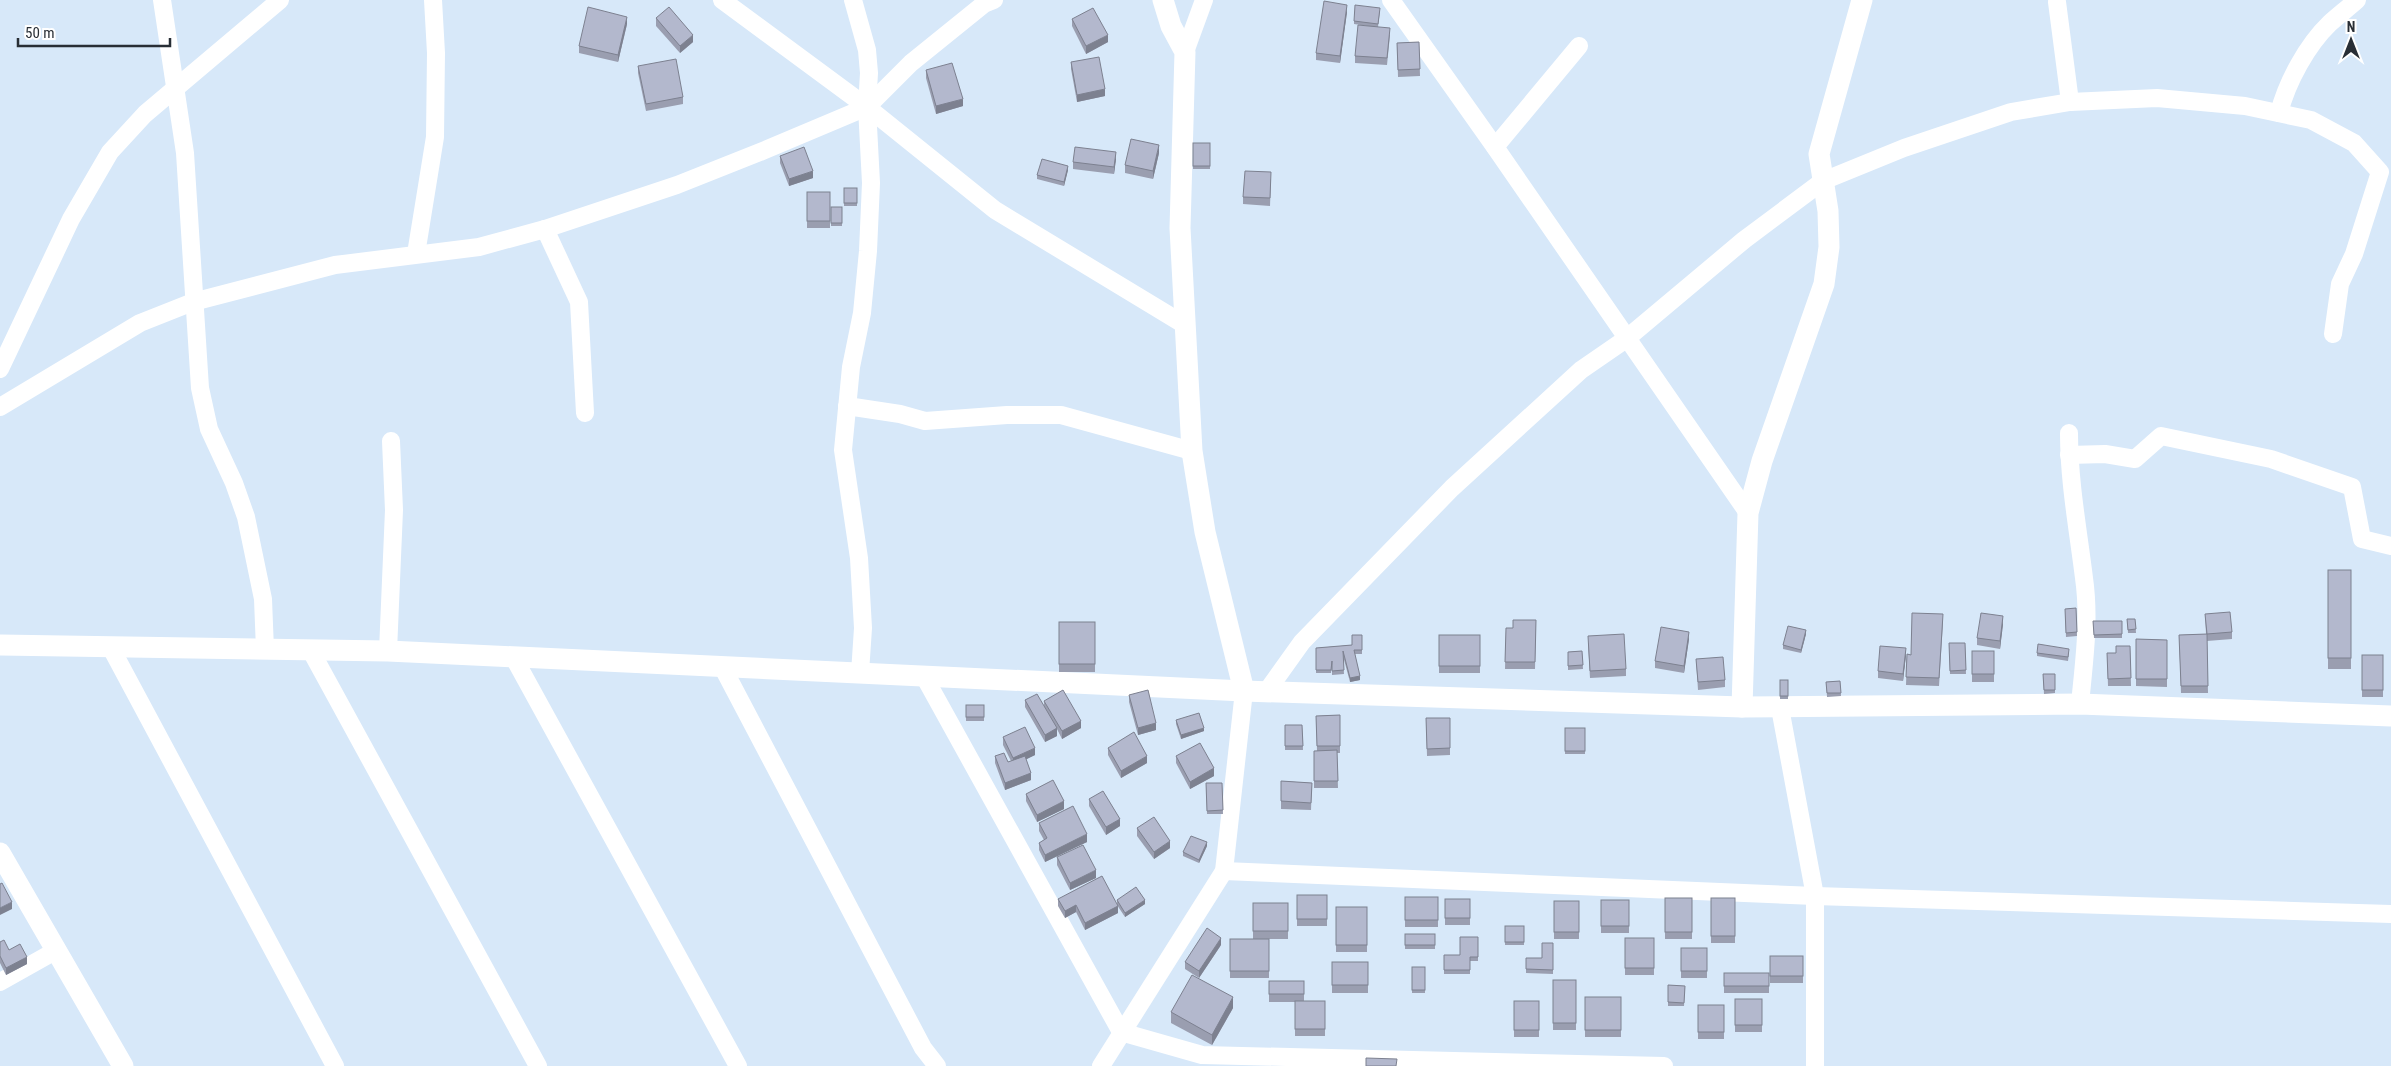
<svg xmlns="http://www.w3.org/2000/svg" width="2391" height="1066" font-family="'Roboto Condensed',sans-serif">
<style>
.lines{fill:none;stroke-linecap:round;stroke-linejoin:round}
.minor{stroke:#fff;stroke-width:18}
.tertiary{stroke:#fff;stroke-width:21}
.wall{fill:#9a9eb0}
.shaded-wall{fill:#7d8190}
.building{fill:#b3b8cd;stroke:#7d8190}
</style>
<rect width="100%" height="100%" fill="#d7e8f9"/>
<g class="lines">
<g class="minor">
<path d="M162,0L185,153L200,388L209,429L234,483L246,517L263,599L265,650"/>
<path d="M722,0L867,107L995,210L1185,325"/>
<path d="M853,0L867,50L869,73L867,107L871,183L868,251L862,313L851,367L843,450L859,558L863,628L860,673"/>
<path d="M1391,0L1495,147L1748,513"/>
<path d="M2057,2L2070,102"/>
<path d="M1185,52L1204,0"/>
<path d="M2279,113C2287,82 2307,45 2330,23C2339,15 2348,8 2357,0"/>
<path d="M1495,147L1579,46"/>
<path d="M545,229L579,302L585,413"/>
<path d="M416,254L435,137L436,53L433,0"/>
<path d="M0,369L71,219L110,152L145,114L280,0"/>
<path d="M847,406L900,414L925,421L1007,415H1061L1192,451"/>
<path d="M0,407L140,323L193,302L335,265L479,247L545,229L677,185L765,150L867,107L911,63L984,4L994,0"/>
<path d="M2069,433C2069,482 2078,529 2084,578C2090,620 2084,662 2080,704"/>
<path d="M2069,455L2105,454L2135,459L2161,436L2271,459L2352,487L2362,539L2391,546"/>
<path d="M110,646L335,1066"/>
<path d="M311,651L538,1066"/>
<path d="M388,651L394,510L391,441"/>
<path d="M514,658L738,1066"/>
<path d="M723,668L923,1048L937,1066"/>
<path d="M925,678L1121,1032L1202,1055L1664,1066"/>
<path d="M1267,691L1302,642L1452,488L1581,370L1626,339L1744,240L1823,181L1904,148L2011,112L2070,102L2157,98L2245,106L2311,120L2354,143L2380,172L2354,254L2340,284L2333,334"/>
<path d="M1780,708L1815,896V1066"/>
<path d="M1224,871L1815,896L2391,914"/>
<path d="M0,982L57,950"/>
<path d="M1101,1066L1224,871L1244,691"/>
</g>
<g class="tertiary">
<path d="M1163,0L1171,26L1185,52L1180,228L1192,451L1205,532L1244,691"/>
<path d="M0,645L388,651L1244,691L1742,707L2080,704L2391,716"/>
<path d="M1742,707L1748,513L1762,461L1824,284L1829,247L1828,211L1819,154L1862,0"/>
<path d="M0,853L123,1066"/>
</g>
</g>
<g class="wall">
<path d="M1380,11L1378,27L1390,35L1387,65L1355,63V56L1367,26L1354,24V21Z"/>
<path d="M1347,12L1340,63L1316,60V53Z"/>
<path d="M656,18L693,42L680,53L656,26Z"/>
<path d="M1072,19L1108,42L1086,54L1072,26Z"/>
<path d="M627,24L618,62L579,53V46Z"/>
<path d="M1419,42L1420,76L1398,77L1397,43Z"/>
<path d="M1071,62L1105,96L1077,102L1071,69Z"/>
<path d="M638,66L683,97V104L646,111L638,73Z"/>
<path d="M926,70L963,106L936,114L926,78Z"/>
<rect x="1193" y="143" width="17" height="26"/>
<path d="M1159,153L1153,179L1125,173V165Z"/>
<path d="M780,156L813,178L789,186L780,163Z"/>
<path d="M1116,159L1114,174L1073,169V162Z"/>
<path d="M1068,170L1064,186L1037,179V175Z"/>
<path d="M1271,179L1270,206L1243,204V197Z"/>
<rect x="844" y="188" width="13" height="18"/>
<rect x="807" y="192" width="23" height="36"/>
<rect x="831" y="207" width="11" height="19"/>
<rect x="2328" y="570" width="23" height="99"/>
<path d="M2076,608L2077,636L2066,637L2065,609Z"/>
<path d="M2205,614L2232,632V639L2207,641L2208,693H2181L2179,635L2206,634Z"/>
<path d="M2127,619H2135L2136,633H2128Z"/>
<path d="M1536,620L1535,669H1505L1506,628H1513Z"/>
<path d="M2093,621H2122V638H2094Z"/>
<rect x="1059" y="622" width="36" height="50"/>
<path d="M1943,622L1939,686L1906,685L1907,654L1911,655Z"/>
<path d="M2003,624L2000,649L1977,645V638Z"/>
<path d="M1806,634L1801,653L1783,649V645Z"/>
<path d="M1362,635V654H1355L1360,680L1350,682L1343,656L1344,674L1332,675V664L1331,673H1316V648L1352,645Z"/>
<rect x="1439" y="635" width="41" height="38"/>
<path d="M1689,639L1684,673L1655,668V661Z"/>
<path d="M2136,639L2167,640V687L2136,686Z"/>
<path d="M1588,643L1626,669V676L1590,678Z"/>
<path d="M1949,643H1965L1966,674H1950Z"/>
<path d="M2130,646L2131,686H2108L2107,653H2116Z"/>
<path d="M1582,651L1583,669L1568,670V652Z"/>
<rect x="1972" y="651" width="22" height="31"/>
<path d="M2037,653H2069L2068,661L2037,656Z"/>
<path d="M1906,655L1903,681L1878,678V671Z"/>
<rect x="2362" y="655" width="21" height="42"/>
<path d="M1696,659L1725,680V687L1698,690Z"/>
<path d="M2043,674H2055V693L2044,694Z"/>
<rect x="1780" y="680" width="8" height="19"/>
<path d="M1840,681L1841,696L1827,697L1826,682Z"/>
<path d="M1129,695L1156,730L1138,735L1129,702Z"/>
<path d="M1025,700L1044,707V701L1081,728L1062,739L1057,729V736L1045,742L1025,707Z"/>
<rect x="966" y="705" width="18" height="16"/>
<path d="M1340,715V753H1337L1338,788H1314V751H1317L1316,716Z"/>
<path d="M1426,718H1450V755L1427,756Z"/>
<path d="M1176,720L1204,731L1181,739L1176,724Z"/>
<path d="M1285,725H1302L1303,750H1285Z"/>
<rect x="1565" y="728" width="20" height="26"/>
<path d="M1003,737L1035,755L1026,759L1031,780L1005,790L995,763V756L1008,762L1011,761L1003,745Z"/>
<path d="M1108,748L1147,763L1121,778L1108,755Z"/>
<path d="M1176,756L1214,776L1190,789L1176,763Z"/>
<path d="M1281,781L1312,783L1311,810L1281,809Z"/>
<path d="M1206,783H1222L1223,814H1207Z"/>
<path d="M1026,794L1064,809L1037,822L1026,801Z"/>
<path d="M1089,799L1120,826L1106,835L1089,806Z"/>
<path d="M1039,823L1087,842L1045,862L1039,850V843L1044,840L1039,831Z"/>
<path d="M1137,828L1170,848L1154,859L1137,836Z"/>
<path d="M1207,846L1199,863L1183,856V852Z"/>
<path d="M1057,857L1096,878L1070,890L1057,865Z"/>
<rect x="1297" y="895" width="30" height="31"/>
<rect x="1405" y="897" width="33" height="30"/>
<rect x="1665" y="898" width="27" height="41"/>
<rect x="1711" y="898" width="24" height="45"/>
<path d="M1058,899L1117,904V900L1145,904L1125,917L1117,905L1118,913L1085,930L1076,912L1065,918L1058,906Z"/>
<rect x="1445" y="899" width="25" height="26"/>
<rect x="1601" y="900" width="28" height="33"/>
<rect x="1554" y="901" width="25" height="38"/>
<path d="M1253,903H1288V939H1269V978H1230V939H1253Z"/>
<rect x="1336" y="907" width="31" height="45"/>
<rect x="1505" y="926" width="19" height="19"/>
<rect x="1405" y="934" width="30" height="15"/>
<path d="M1478,937V961H1470V974H1444V955H1460Z"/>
<rect x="1625" y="938" width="29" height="37"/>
<path d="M0,942L9,950L27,964L6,975L0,963Z"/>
<path d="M1553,943V974L1526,973V958H1542Z"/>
<path d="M1221,945L1199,978L1185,969V962Z"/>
<rect x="1681" y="948" width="26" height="30"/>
<rect x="1770" y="956" width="33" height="27"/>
<rect x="1332" y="962" width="36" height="31"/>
<rect x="1412" y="967" width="13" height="26"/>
<rect x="1724" y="973" width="45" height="20"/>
<rect x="1553" y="980" width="23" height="50"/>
<path d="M1269,981H1304V1001H1325V1036H1295V1002H1269Z"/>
<path d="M1668,985L1685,986L1684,1006H1668Z"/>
<rect x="1585" y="997" width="36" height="40"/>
<rect x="1735" y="999" width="27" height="33"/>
<rect x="1514" y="1001" width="25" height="36"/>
<rect x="1698" y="1005" width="26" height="34"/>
<path d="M1233,1008L1212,1045L1171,1023V1012Z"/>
</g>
<g class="shaded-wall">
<path d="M1347,5V12L1340,63V56Z"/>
<path d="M627,17V24L618,62V55Z"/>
<path d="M693,35V42L680,53V46Z"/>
<path d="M1108,35V42L1086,54V46Z"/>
<path d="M1105,89V96L1077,102V95Z"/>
<path d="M963,99V106L936,114V106Z"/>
<path d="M1159,145V153L1153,179V171Z"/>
<path d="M1116,152V159L1114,174V167Z"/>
<path d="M1068,166V170L1064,186V182Z"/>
<path d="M813,171V178L789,186V179Z"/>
<path d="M2003,616V624L2000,649V641Z"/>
<path d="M1806,630V634L1801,653V650Z"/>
<path d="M1689,632V639L1684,673V666Z"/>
<path d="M1906,648V655L1903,681V674Z"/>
<path d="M1360,676V680L1350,682V678Z"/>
<path d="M1081,721V728L1062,739V731Z"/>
<path d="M1156,723V730L1138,735V728Z"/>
<path d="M1057,728V736L1045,742V735Z"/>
<path d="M1204,728V731L1181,739V735Z"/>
<path d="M1035,748V755L1013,766V758Z"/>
<path d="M1147,756V763L1121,778V771Z"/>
<path d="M1214,768V776L1190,789V782Z"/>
<path d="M1031,773V780L1005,790V783Z"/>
<path d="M1064,801V809L1037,822V815Z"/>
<path d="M1120,819V826L1106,835V827Z"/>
<path d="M1087,834V842L1045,862V855Z"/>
<path d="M1170,841V848L1154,859V852Z"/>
<path d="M1207,842V846L1199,863V860Z"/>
<path d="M1096,870V878L1070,890V883Z"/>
<path d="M1145,900V904L1125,917V913Z"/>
<path d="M12,902V909L0,915V908Z"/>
<path d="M1076,905V912L1065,918V911Z"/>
<path d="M1118,906V913L1085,930V923Z"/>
<path d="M1221,938V945L1199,978V971Z"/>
<path d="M27,957V964L6,975V968Z"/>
<path d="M1233,997V1008L1212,1045V1035Z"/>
</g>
<g class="building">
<path d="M1324,1L1347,5L1340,56L1316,53Z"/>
<path d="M1355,5L1380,8L1378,24L1354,21Z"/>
<path d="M588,7L627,17L618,55L579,46Z"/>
<path d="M669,7L693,35L680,46L656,18Z"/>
<path d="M1093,8L1108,35L1086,46L1072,19Z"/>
<path d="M1358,25L1390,28L1387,58L1355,56Z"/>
<path d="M1419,42L1420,69L1398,70L1397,43Z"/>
<path d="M1099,57L1105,89L1077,95L1071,62Z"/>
<path d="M676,59L683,97L646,104L638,66Z"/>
<path d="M952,63L963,99L936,106L926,70Z"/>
<path d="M1131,139L1159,145L1153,171L1125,165Z"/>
<rect x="1193" y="143" width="17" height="23"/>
<path d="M804,147L813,171L789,179L780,156Z"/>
<path d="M1075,147L1116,152L1114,167L1073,162Z"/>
<path d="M1042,159L1068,166L1064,182L1037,175Z"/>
<path d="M1245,171L1271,172L1270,198L1243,197Z"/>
<rect x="844" y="188" width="13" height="15"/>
<rect x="807" y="192" width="23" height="29"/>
<rect x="831" y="207" width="11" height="16"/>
<rect x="2328" y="570" width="23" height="88"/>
<path d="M2076,608L2077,632L2066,633L2065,609Z"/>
<path d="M2230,612L2232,632L2207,634L2205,614Z"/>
<path d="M1912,613L1943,614L1939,678L1906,677L1907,654L1911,655Z"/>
<path d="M1981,613L2003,616L2000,641L1977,638Z"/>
<path d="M2127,619H2135L2136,629L2128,630Z"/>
<path d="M1513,620H1536L1535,662H1505L1506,628H1513Z"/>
<path d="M2093,621H2122V634L2094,635Z"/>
<rect x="1059" y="622" width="36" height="42"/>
<path d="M1788,626L1806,630L1801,650L1783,645Z"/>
<path d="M1661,627L1689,632L1684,666L1655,661Z"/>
<path d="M1624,634L1626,669L1590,671L1588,636Z"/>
<path d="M2207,634L2208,686H2181L2179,635Z"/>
<path d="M1352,635H1362V650H1354L1360,676L1350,678L1343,651L1344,670L1332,671V661L1331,670H1316V648L1352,645Z"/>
<rect x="1439" y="635" width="41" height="31"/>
<path d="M2136,639L2167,640V679H2136Z"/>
<path d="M1949,643H1965L1966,670L1950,671Z"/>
<path d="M2038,644L2069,649L2068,657L2037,653Z"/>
<path d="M1880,646L1906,648L1903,674L1878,671Z"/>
<path d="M2116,646H2130L2131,678L2108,679L2107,653H2116Z"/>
<path d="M1582,651L1583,665L1568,666V652Z"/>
<rect x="1972" y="651" width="22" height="23"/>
<rect x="2362" y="655" width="21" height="35"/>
<path d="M1723,657L1725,680L1698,682L1696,659Z"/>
<path d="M2043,674H2055V690H2044Z"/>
<rect x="1780" y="680" width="8" height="16"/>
<path d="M1840,681L1841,693H1827L1826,682Z"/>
<path d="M1063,690L1081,721L1062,731L1044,701Z"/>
<path d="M1148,690L1156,723L1138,728L1129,695Z"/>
<path d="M1037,694L1057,728L1045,735L1025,700Z"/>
<rect x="966" y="705" width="18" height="12"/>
<path d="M1199,713L1204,728L1181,735L1176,720Z"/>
<path d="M1340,715V746H1317L1316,716Z"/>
<path d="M1426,718H1450V748L1427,749Z"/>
<path d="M1285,725H1302L1303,746H1285Z"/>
<path d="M1025,727L1035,748L1013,758L1003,737Z"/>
<rect x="1565" y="728" width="20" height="23"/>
<path d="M1134,732L1147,756L1121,771L1108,748Z"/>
<path d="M1200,743L1214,768L1190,782L1176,756Z"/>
<path d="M1337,750L1338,781H1314V751Z"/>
<path d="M1004,753L1008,762L1025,756L1031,773L1005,783L995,756Z"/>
<path d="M1053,780L1064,801L1037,815L1026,794Z"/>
<path d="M1281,781L1312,783L1311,803L1281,801Z"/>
<path d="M1206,783H1222L1223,810L1207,811Z"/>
<path d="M1103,791L1120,819L1106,827L1089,799Z"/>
<path d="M1073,806L1087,834L1045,855L1039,843L1047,838L1039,823Z"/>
<path d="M1154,817L1170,841L1154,852L1137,828Z"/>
<path d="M1191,836L1207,842L1199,860L1183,852Z"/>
<path d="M1083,845L1096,870L1070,883L1057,857Z"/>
<path d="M1102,876L1118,906L1085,923L1076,905L1065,911L1058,899Z"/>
<path d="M2,883L12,902L0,908V884Z"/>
<path d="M1136,887L1145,900L1125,913L1117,900Z"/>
<rect x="1297" y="895" width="30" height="24"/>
<rect x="1405" y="897" width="33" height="23"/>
<rect x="1665" y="898" width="27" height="34"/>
<rect x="1711" y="898" width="24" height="38"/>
<rect x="1445" y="899" width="25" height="19"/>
<rect x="1601" y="900" width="28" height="26"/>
<rect x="1554" y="901" width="25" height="31"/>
<rect x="1253" y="903" width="35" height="28"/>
<rect x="1336" y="907" width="31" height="38"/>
<rect x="1505" y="926" width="19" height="16"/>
<path d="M1207,928L1221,938L1199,971L1185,962Z"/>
<rect x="1405" y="934" width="30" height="11"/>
<path d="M1460,937H1478V957H1470V970H1444V955H1460Z"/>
<rect x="1625" y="938" width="29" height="30"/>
<rect x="1230" y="939" width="39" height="32"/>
<path d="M4,940L9,950L20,944L27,957L6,968L0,956V942Z"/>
<path d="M1542,943H1553V970L1526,969V958H1542Z"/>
<rect x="1681" y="948" width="26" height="23"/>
<rect x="1770" y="956" width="33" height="20"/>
<rect x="1332" y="962" width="36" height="23"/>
<rect x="1412" y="967" width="13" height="23"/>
<rect x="1724" y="973" width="45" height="13"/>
<path d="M1192,975L1233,997L1212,1035L1171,1012Z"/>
<rect x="1553" y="980" width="23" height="43"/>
<rect x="1269" y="981" width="35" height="13"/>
<path d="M1668,985L1685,986L1684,1003L1668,1002Z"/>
<rect x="1585" y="997" width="36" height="33"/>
<rect x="1735" y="999" width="27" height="26"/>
<rect x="1295" y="1001" width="30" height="28"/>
<rect x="1514" y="1001" width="25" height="29"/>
<rect x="1698" y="1005" width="26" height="27"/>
<path d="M1366,1058L1397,1059L1396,1066H1366Z"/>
</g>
<g transform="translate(2351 40)" stroke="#ffffff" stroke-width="4" paint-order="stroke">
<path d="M0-4L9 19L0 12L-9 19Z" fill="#282e35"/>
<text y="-8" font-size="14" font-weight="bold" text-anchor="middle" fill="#282e35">N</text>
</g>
<path d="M18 38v8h152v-8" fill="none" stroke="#282e35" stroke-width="2.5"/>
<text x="25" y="38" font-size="15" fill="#282e35" stroke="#ffffff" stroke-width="4" paint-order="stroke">50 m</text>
</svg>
